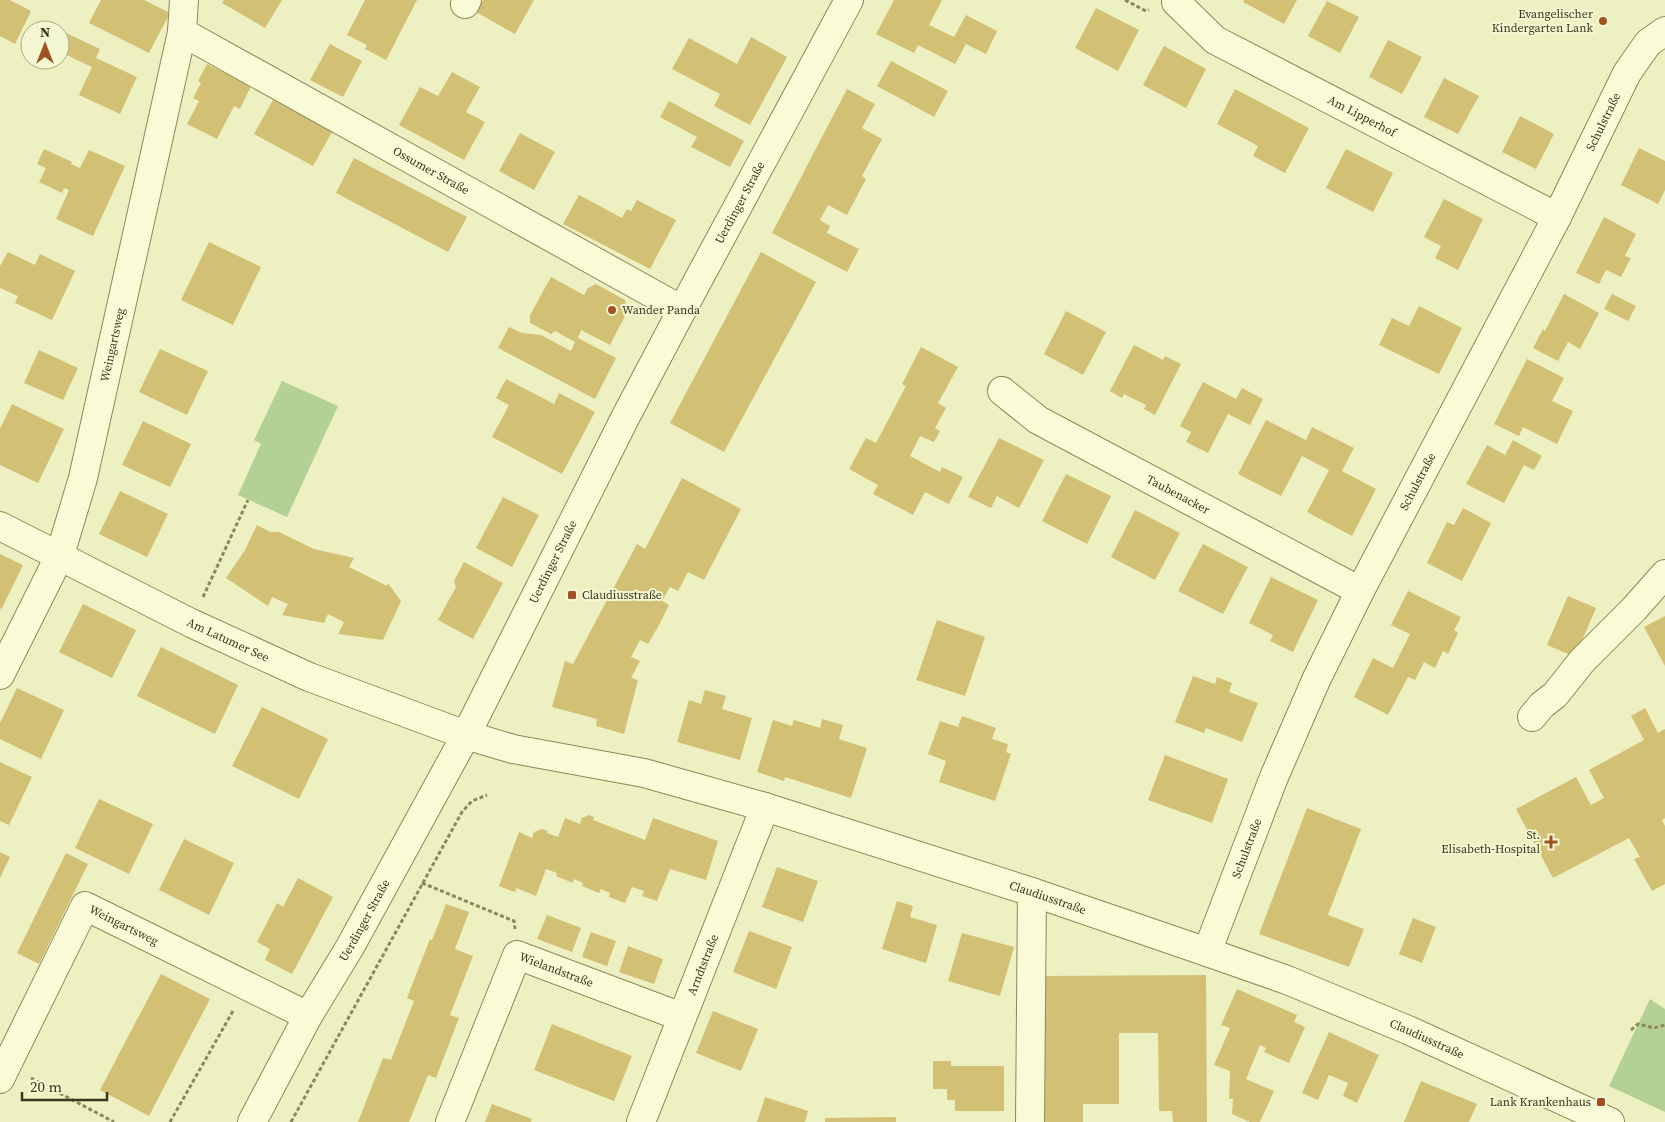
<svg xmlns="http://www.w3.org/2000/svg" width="1665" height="1122" font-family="'Source Serif 4',serif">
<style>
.green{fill:#b3d095}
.building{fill:#d2c075}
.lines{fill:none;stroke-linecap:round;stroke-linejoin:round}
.minor-casing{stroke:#8d8858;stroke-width:30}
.path{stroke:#8d8858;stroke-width:3;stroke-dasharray:4 2.5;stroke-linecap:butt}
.minor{stroke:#f8fbd6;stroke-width:28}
.poi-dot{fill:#a15223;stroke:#f4f8d2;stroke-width:2}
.labels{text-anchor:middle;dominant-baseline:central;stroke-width:4;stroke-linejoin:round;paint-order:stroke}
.poi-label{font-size:12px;fill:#3b371d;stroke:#f4f8d2;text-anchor:end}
.street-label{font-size:12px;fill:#3b371d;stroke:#f4f8d2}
</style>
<rect width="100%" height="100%" fill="#edf1c2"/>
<g class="green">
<path d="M282,381L338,406L287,517L238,495L261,444L254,440Z"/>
<path d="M1650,999L1665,1009V1112L1609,1086Z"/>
</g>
<g class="building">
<path d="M0,0H10L31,11L15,44L0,36Z"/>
<path d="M101,0H144L170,13L149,53L89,23Z"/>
<path d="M224,0H282L265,28L222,3Z"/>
<path d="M365,0H417L386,60L365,49L367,45L347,35Z"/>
<path d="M483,0H534L515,34L476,12Z"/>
<path d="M894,0H942L929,25L954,37L966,15L997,31L986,54L966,44L955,64L918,45L914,53L876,34Z"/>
<path d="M1244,0H1297L1284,24L1243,2Z"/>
<path d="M1327,1L1359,17L1340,53L1308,36Z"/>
<path d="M1096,8L1139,30L1118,71L1075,48Z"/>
<path d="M60,30L100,49L96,58L137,77L120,114L79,95L92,67L60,52Z"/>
<path d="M751,37L787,57L750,125L714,106L720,94L672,69L689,38L737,64Z"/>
<path d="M1388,40L1422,57L1402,94L1369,77Z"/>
<path d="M330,44L362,61L343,97L310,80Z"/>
<path d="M1164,46L1206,69L1186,108L1143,85Z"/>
<path d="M891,61L948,91L934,117L877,86Z"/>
<path d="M207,64L251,86L240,109L234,106L217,139L187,124L199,101L193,98L201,83L198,81Z"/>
<path d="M452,72L480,87L466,112L485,122L464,160L399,125L420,87L438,96Z"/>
<path d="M1444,78L1479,96L1458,134L1424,117Z"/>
<path d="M847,89L875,104L862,128L882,139L862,176L866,179L847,215L828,205L820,220L830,226L827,233L859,249L847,272L772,233Z"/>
<path d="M1235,89L1309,128L1285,173L1253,156L1258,146L1217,124Z"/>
<path d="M273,100L332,132L313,166L254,134Z"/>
<path d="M669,101L744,141L730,167L691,147L697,137L660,117Z"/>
<path d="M1520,116L1554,134L1536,169L1502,152Z"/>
<path d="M520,133L555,152L534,190L499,171Z"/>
<path d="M1639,148L1665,161V190L1658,204L1621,185Z"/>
<path d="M44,149L72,162L71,164L80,168L89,150L125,166L93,236L56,219L69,190L64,188L62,193L39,182L46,168L37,164Z"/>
<path d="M1346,149L1393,173L1373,212L1326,188Z"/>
<path d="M354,158L467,217L448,252L336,193Z"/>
<path d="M579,195L622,218L627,209L631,211L637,200L676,220L650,269L563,224Z"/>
<path d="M1444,199L1483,219L1458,270L1435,258L1441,246L1424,237Z"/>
<path d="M1604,217L1636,234L1625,256L1631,258L1621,277L1606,270L1599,284L1576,273Z"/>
<path d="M209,242L261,267L233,325L181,300Z"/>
<path d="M8,252L35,265L40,254L75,271L52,320L15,303L18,296L0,288V266Z"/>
<path d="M761,252L816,282L724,452L670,423Z"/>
<path d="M551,277L584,295L588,288L596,284L625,300L626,314L610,345L581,330L578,338L616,358L595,399L498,348L509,327L522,333L541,335L571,351L575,342L555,331L551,334L530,323V315Z"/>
<path d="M1564,294L1599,313L1580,349L1568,342L1558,361L1533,348L1543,329L1545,331Z"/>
<path d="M1612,294L1636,306L1628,321L1604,309Z"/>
<path d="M1419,306L1462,328L1439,374L1379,345L1392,318L1409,326Z"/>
<path d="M1066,311L1106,332L1083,375L1044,354Z"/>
<path d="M1134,345L1163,360L1165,356L1181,364L1155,415L1144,409L1146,405L1124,394L1122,398L1110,391Z"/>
<path d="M921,347L958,367L938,403L946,408L935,428L940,431L934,442L920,436L910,456L940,472L942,467L963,477L949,504L925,492L913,515L873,494L878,485L849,469L866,438L876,443L906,386L902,384Z"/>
<path d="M160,349L208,371L187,415L139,392Z"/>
<path d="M39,350L78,368L63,400L24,383Z"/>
<path d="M1527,359L1564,378L1552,401L1573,411L1557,444L1523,427L1519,436L1494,424Z"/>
<path d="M506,379L554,404L559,393L595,412L562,474L492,437L509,405L496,398Z"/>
<path d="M1203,382L1236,399L1242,388L1263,399L1250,425L1228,414L1208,453L1186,442L1191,432L1180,426Z"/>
<path d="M12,404L64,429L38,483L0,465V429Z"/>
<path d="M1266,420L1306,440L1312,427L1354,448L1342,471L1376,489L1352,536L1307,512L1329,470L1302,456L1281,496L1238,474Z"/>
<path d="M143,421L191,444L170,487L122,465Z"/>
<path d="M999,438L1044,460L1019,508L997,496L991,508L968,497Z"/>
<path d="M1513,440L1542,456L1534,470L1524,465L1504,503L1466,484L1487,445L1505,455Z"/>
<path d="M1066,474L1111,496L1087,544L1042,521Z"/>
<path d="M682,478L741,509L704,580L688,572L678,591L670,587L662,601L669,605L659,625L648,644L640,640L631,657L640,661L631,678L638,680L624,734L596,726L597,719L552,707L565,661L573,664L637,544L645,549Z"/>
<path d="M120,491L168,514L147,557L99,534Z"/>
<path d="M503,497L539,515L512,567L476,548Z"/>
<path d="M1463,508L1491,523L1462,581L1427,563L1447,522L1454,525Z"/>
<path d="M1135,510L1180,533L1155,580L1111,557Z"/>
<path d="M257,525L270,532H279L314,549L354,558L349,567L387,586L388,583L401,601L383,640L338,634L344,622L328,614L324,623L282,615L288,604L272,597L268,606L226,578L245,550Z"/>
<path d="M1203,544L1248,567L1223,614L1178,591Z"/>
<path d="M0,554L23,565L2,608L0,609Z"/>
<path d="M464,562L503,583L473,639L438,620L456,587L454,581Z"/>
<path d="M1271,577L1318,600L1293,652L1270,641L1273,635L1249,623Z"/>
<path d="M1408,591L1461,617L1454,630L1458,633L1448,654L1443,651L1435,668L1424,662L1415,680L1408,677L1388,715L1354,697L1373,658L1393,668L1410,634L1391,625Z"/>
<path d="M1568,596L1596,608L1575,657L1547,645Z"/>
<path d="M83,604L136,630L112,678L59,652Z"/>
<path d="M1665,616V666L1644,627Z"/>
<path d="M937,620L985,637L965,696L916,680Z"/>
<path d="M161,647L238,685L215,734L137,696Z"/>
<path d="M1193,676L1215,684L1217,677L1232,683L1229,692L1258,703L1242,742L1206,728L1204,733L1175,722Z"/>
<path d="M17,688L64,710L41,759L0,739V723Z"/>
<path d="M705,690L726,696L722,709L752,718L740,760L677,742L689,700L701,704Z"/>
<path d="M262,707L328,739L299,799L232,766Z"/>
<path d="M1645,708L1658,733L1665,729V818L1662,820L1665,826V884L1652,891L1634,859L1640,857L1629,838L1553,878L1516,809L1576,777L1591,805L1604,798L1589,770L1644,740L1631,716Z"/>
<path d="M962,716L996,728L992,739L1008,744L1006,752L1011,754L995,801L939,782L946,761L928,754L940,721L958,727Z"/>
<path d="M822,719L843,725L839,739L867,748L851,798L785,777L784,781L757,772L773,720L792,726L794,720L820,728Z"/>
<path d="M1165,755L1228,779L1212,823L1148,800Z"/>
<path d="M0,762L32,777L9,825L0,821Z"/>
<path d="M99,799L153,824L129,874L75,848Z"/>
<path d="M1307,808L1361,829L1328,915L1364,929L1349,967L1259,934Z"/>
<path d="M589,815L594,817L593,820L645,840L653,818L718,841L706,880L670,869L657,901L642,896L644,891L632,887L625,903L609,897L610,893L601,889L599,893L582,886L583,883L574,879L573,883L556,876L557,873L546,869L536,896L516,888L515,892L499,886L519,832L532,838L534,832L542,829L548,831L547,833L558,837L565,818L580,824L582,818Z"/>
<path d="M184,839L234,863L209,915L159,890Z"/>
<path d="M0,852L10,857L0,878Z"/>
<path d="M66,853L88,864L39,964L17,953Z"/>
<path d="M777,867L818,881L803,922L762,907Z"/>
<path d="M298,878L333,897L292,974L265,960L270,949L257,942L277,903L283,907Z"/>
<path d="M897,901L913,906L910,917L937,925L926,963L882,949Z"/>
<path d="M446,904L469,912L455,949L473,956L450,1015L459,1018L436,1078L428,1075L409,1122H358L383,1058L391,1060L414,1001L407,998L430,939L432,940Z"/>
<path d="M547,915L581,928L572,952L537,939Z"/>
<path d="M1413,918L1436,927L1422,963L1399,954Z"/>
<path d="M749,931L792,947L776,989L733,972Z"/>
<path d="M591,932L616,941L607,966L582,957Z"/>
<path d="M962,933L1014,947L1000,996L948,981Z"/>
<path d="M628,946L663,959L654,984L619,972Z"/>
<path d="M161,974L210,999L149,1116L100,1090Z"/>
<path d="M1206,975L1207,1122H1173L1172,1111H1159L1158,1033H1119V1104H1083V1122H1039L1038,976Z"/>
<path d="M1237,989L1297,1015L1294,1022L1305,1027L1289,1063L1264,1052L1266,1048L1260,1045L1246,1079L1274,1091L1260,1122H1250L1232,1114L1233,1099H1229L1230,1071L1214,1065L1230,1028L1221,1025Z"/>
<path d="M713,1011L758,1029L741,1071L696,1053Z"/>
<path d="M552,1024L632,1056L614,1101L534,1070Z"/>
<path d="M1329,1032L1379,1055L1357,1103L1343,1096L1348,1083L1329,1075L1318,1100L1302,1093Z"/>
<path d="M933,1061H951V1066H1004V1111H955V1100H947V1089H933Z"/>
<path d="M1421,1081L1477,1104L1469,1122H1404Z"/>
<path d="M765,1097L808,1111L805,1122H757Z"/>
<path d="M492,1104L532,1119L531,1122H485Z"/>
<path d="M896,1117V1122H825V1118Z"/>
</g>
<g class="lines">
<g class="minor-casing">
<g id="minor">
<path id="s1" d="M1176,2L1215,40L1557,217"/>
<path d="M465,4L467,0"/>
<path id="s2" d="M182,32L682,310"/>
<path id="s3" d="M1002,391L1038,420L1360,591"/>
<path id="s4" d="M0,526L191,623L309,677L466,735L513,749L644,773L765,807L1032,892L1207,952L1287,980L1408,1030L1610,1122"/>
<path id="s5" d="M0,675L60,555L83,478L182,32L184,0"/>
<path d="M1532,717L1542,705L1555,695L1582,661L1634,609L1665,574"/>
<path id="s6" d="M1207,952L1274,777L1317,678L1360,591L1557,217L1627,73L1648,43L1665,31"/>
<path id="s7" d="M0,1079L85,906L308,1016"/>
<path id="s8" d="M252,1122L308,1016L350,947L466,735L625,418L682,310L849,0"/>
<path id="s9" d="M450,1122L517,955L682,1017"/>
<path id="s10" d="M641,1122L765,807"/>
<path d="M1030,1122L1032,892"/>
</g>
</g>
<g class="path">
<path d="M1125,0L1146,11L1149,10"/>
<path d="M203,597L248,500"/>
<path d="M422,883L514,921L515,929"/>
<path d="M1631,1030L1638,1024L1654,1028L1665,1025"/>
<path d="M31,1078L114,1122"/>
<path d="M170,1122L233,1011"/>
<path d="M291,1122L462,812L472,801L487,795"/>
</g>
<use href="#minor" class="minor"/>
</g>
<g class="poi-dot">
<circle cx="1603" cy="21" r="5"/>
<circle cx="612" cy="310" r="5"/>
<rect x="567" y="590" width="10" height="10" rx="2.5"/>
<path d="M1548.5 834.5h5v5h5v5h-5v5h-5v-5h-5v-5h5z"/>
<rect x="1596" y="1097" width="10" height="10" rx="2.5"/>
</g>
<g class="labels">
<g class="poi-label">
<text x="1593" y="14">Evangelischer<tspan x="1593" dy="14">Kindergarten Lank</tspan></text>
<text x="622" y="310" text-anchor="start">Wander Panda</text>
<text x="582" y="595" text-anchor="start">Claudiusstraße</text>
<text x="1540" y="835">St.<tspan x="1540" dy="14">Elisabeth-Hospital</tspan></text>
<text x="1591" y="1102">Lank Krankenhaus</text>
</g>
<g class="street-label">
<text stroke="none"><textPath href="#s1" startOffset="220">Am Lipperhof</textPath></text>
<text stroke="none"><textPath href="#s6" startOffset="921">Schulstraße</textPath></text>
<text stroke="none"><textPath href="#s2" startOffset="285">Ossumer Straße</textPath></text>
<text stroke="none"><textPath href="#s8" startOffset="1041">Uerdinger Straße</textPath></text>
<text stroke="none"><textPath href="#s5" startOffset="351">Weingartsweg</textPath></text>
<text stroke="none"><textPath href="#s6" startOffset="516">Schulstraße</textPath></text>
<text stroke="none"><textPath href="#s3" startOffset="205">Taubenacker</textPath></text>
<text stroke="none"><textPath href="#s8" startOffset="636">Uerdinger Straße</textPath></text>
<text stroke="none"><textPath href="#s4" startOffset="255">Am Latumer See</textPath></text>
<text stroke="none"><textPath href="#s6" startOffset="111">Schulstraße</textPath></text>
<text stroke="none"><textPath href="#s4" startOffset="1116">Claudiusstraße</textPath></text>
<text stroke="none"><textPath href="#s8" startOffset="231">Uerdinger Straße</textPath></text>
<text stroke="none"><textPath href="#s7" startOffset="236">Weingartsweg</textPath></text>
<text stroke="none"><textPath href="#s10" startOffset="169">Arndtstraße</textPath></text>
<text stroke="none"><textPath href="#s9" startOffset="222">Wielandstraße</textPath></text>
<text stroke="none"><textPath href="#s4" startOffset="1521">Claudiusstraße</textPath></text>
</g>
</g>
<g transform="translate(45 45)"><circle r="24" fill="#f4f8d2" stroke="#aaab8a"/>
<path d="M0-4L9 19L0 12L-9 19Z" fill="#a15223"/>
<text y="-8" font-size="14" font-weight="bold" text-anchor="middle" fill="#3b371d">N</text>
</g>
<path d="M22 1092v8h85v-8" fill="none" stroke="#3b371d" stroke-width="2.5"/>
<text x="30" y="1092" font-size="15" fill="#3b371d" stroke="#f4f8d2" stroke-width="4" paint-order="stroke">20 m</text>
</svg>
